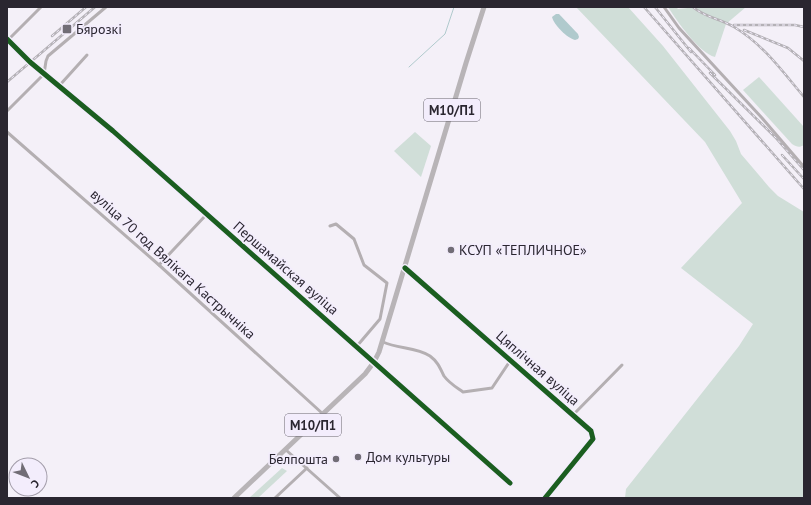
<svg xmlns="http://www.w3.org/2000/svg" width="811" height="505" font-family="'PT Sans',sans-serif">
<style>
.green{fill:#d0ded8}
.water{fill:#b0cacd}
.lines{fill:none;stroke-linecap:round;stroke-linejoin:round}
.stream{stroke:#b0cacd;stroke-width:1}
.street{stroke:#b4afb2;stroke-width:3}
.primary{stroke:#b8b4b7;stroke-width:5}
.rail-casing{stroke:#b4b1b6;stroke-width:2.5}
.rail{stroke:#f3edfc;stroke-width:1;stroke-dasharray:3;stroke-linecap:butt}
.cycleway-casing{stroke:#f3edfc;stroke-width:8}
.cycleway{stroke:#1b5e20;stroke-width:5}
.poi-dot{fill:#716d76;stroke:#f3edfc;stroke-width:1.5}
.labels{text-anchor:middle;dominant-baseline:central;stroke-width:3.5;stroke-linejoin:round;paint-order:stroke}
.shield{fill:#f3edfc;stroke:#66626d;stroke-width:1}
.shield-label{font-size:13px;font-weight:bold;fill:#2a2630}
.poi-label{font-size:14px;fill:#2a2630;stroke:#f3edfc;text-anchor:start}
.street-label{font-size:14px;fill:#2a2630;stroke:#f3edfc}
</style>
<rect width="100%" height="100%" fill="#f4f0f8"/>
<g class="green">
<path d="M576,7H628L663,46L730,131L736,141L741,154L769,187L778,196L804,212V498H625L626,489L739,346L753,324L681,268L742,203L705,142Z"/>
<path d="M668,7H676L678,9L697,7H746L726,24L715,57C699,53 677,21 668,7Z"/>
<path d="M759,77L804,127V145C799,148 797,147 792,144L743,90Z"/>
<path d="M415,132L431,146L421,177L394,151Z"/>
<path d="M282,468L287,471L258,498H249Z"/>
</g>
<path class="water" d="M556,14H559L578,34L579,37L578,39L575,40C567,38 554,25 552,17Z"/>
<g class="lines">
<path class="stream" d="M409,67L445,34L454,7"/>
<g class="street">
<path d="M664,7L679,28L762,118L804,167"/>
<path d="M7,39L30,62L113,131L510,483"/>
<path d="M8,40L41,7"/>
<path d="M44,74L46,61L48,56L106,7"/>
<path d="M59,86L87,55"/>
<path d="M7,111L44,74"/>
<path d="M7,132L159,265L323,414"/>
<path d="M330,226L336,224L354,239L364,265L387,283L380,319L357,346"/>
<path d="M159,265L206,215"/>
<path d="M405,268L591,431L593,439L545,498"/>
<path d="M383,342C398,349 416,347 430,356C438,362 440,368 444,376C449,383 456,387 463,392L492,388L510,361"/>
<path d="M573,415L622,365"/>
<path d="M286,450L340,498"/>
<path d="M275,498L307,468"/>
</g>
<path class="primary" d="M234,498L365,374L374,362L379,352L466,63L484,7"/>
<g class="rail-casing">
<g id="rail">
<path d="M644,7L804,189"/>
<path d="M655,7L691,52"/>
<path d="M693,7C704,17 721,19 734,27C763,44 783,72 804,97"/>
<path d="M734,25H795L804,27"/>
<path d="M744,30L788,48L804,61"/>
<path d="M52,36L86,7"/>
<path d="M689,48L715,75"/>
<path d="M710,73L775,137L804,170"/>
<path d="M7,82L95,7"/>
<path d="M782,155L804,179"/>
</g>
</g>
<use href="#rail" class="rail"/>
<g class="cycleway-casing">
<g id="cycleway">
<path d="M7,39L30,62L113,131L510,483"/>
<path d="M405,268L591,431L593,439L545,498"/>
</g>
</g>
<use href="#cycleway" class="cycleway"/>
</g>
<g class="poi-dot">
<rect x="62" y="24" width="10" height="10" rx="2"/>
<circle cx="451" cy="250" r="4"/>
<circle cx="358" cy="457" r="4"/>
<circle cx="336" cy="459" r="4"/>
</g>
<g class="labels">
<g class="shield">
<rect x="424" y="99" width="56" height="22" rx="3"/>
<rect x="285" y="414" width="56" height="22" rx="3"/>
</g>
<g class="shield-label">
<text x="452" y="110">М10/П1</text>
<text x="313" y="425">М10/П1</text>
</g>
<g class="poi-label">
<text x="76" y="29">Бярозкі</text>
<text x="459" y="250">КСУП «ТЕПЛИЧНОЕ»</text>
<text x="366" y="457">Дом культуры</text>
<text x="328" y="459" text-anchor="end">Белпошта</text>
</g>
<g class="street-label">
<text transform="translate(173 264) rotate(42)">вуліца 70 год Вялікага Кастрычніка</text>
<text transform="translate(286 268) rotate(41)">Першамайская вуліца</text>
<text transform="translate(538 368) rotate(41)">Цяплічная вуліца</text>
</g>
</g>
<rect width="811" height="505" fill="none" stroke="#2a2630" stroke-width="16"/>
<g transform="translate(28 477) rotate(133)"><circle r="19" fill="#f3edfc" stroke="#a39daa"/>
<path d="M0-3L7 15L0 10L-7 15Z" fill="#716d76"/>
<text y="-6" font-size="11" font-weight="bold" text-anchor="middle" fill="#2a2630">С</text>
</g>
</svg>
